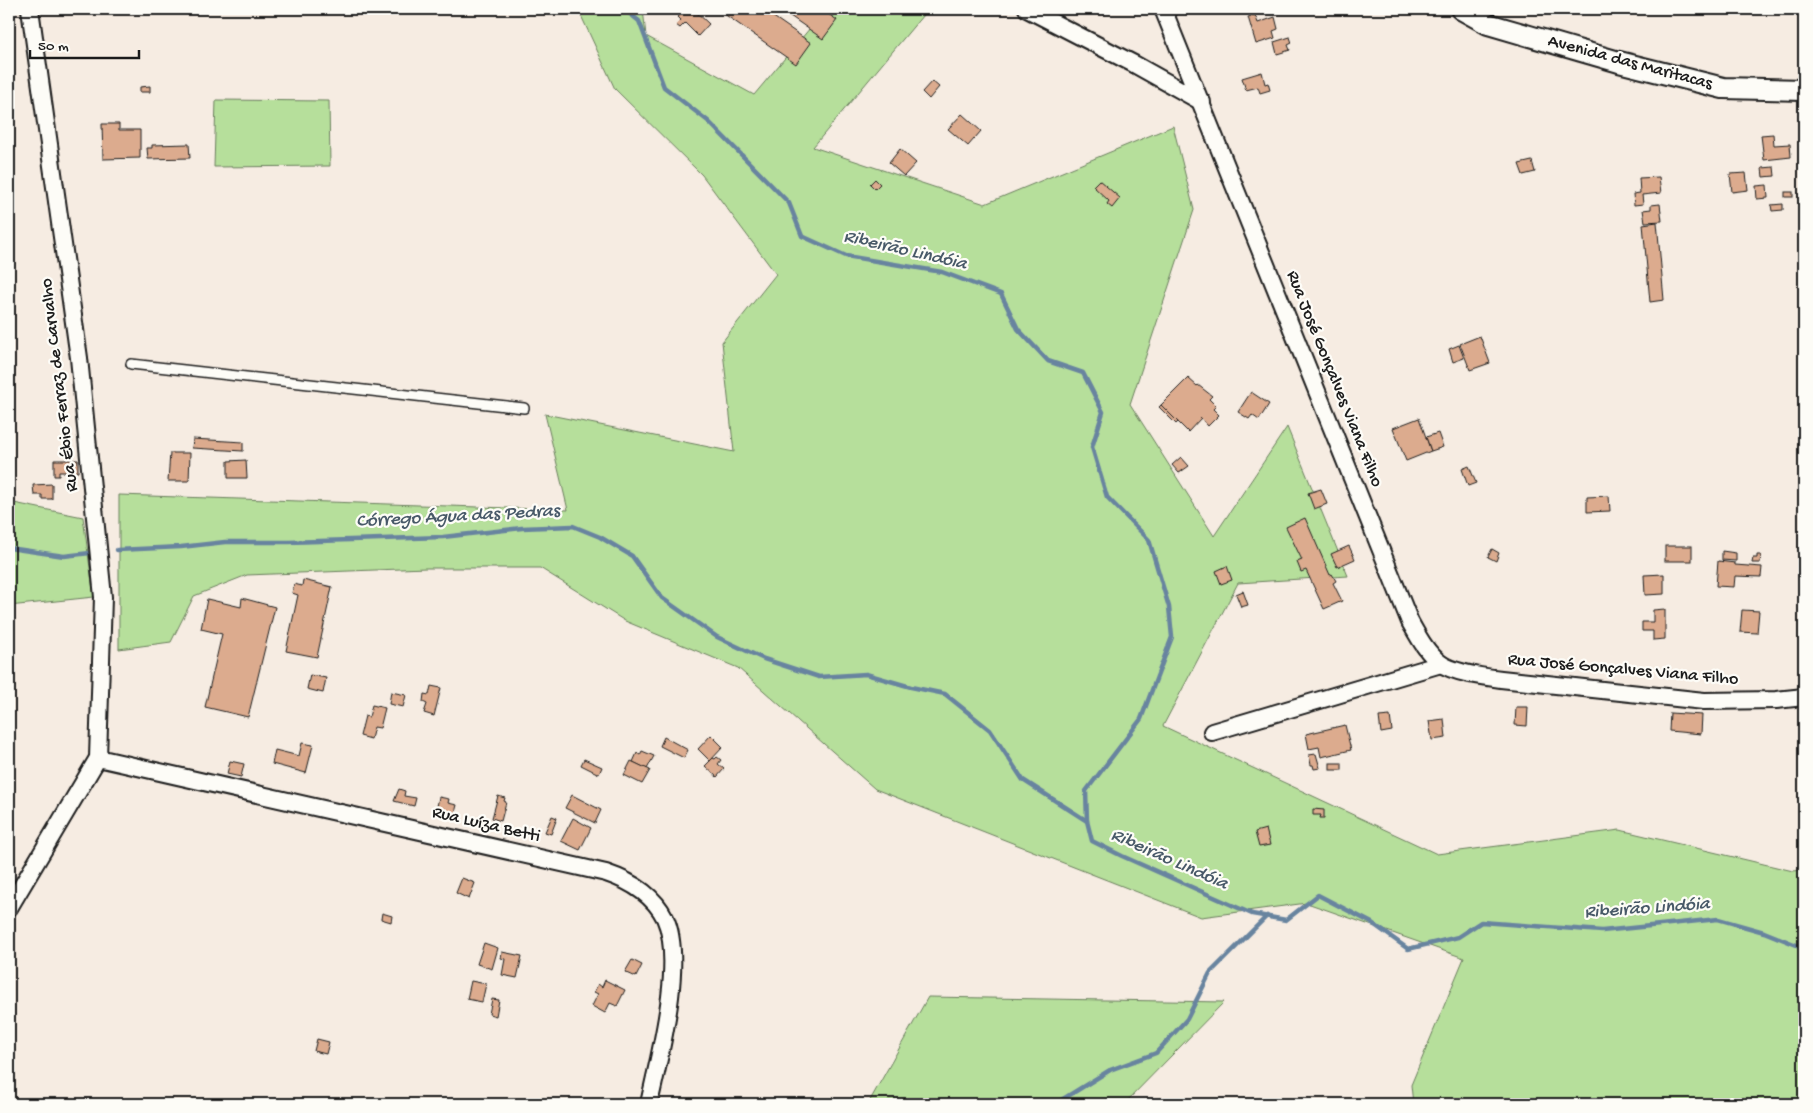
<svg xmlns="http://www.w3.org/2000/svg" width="1813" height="1113" font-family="'Gochi Hand',sans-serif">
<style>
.green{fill:#b6df9b;stroke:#697e5c}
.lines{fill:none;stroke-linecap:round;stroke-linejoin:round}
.stream{stroke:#68849f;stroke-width:4.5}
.building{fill:#dcab8e;stroke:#1c1c1c}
.service-casing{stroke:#1c1c1c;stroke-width:12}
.minor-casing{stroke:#1c1c1c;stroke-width:20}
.tertiary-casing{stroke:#1c1c1c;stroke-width:24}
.service{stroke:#fdfcf7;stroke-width:9}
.minor{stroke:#fdfcf7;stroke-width:16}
.tertiary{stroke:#fdfcf7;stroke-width:20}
.labels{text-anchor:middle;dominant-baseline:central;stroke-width:4.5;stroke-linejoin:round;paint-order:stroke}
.street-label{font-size:18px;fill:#1c1c1c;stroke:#fdfcf7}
.water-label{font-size:19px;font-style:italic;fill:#485968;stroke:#fdfcf7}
</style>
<rect width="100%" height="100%" fill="#f6ece2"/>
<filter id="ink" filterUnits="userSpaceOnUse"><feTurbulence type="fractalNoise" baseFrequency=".02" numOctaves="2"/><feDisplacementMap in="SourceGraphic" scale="10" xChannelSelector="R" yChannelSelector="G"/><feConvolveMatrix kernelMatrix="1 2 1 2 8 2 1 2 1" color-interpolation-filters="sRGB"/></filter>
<g filter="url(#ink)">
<g class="green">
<path d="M578,9H643L646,36L754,95L826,9H928L813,147L985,204L1173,126L1194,210L1130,404L1214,536L1287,427L1348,576L1238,583L1163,726L1437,854L1620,830L1793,871L1804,870V1104H1413L1411,1085L1464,958L1307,903L1201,917L875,789L738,668L625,621L540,568H426L247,575L194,596L171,642L119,649V495L568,510L545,414L734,452L722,342L776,274L702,175L615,89Z"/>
<path d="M216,100L329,101L330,166L214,167Z"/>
<path d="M9,502L83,517L94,597L9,606Z"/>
<path d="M928,997L1224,1002L1124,1104H868Z"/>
</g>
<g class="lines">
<g class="stream">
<path d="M624,9L639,21L664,87L708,121L789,203L802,236L846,256L942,272L1001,294L1018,329L1048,361L1083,373L1103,412L1092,447L1107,497L1149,540L1169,607L1172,637L1141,719L1086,791L1087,821L1092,841L1122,856L1252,914L1286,920L1318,895L1372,923L1408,949L1458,937L1481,922L1602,931L1718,919L1764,932L1804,948"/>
<path d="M9,548L64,556L90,553"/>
<path d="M117,550L181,547L225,542H289L443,537L522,528L573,526L600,537L632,556L662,598L717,637L764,659L819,677L866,674L911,687L945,694L990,730L1023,780L1087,821"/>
<path d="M1055,1104L1110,1070L1156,1053L1187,1019L1210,973L1267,916"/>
</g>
</g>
<g class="building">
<path d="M686,9H693L709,24L698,36L685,23L680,28L676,25L681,20L678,17Z"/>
<path d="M717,9H762L811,43L796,64Z"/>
<path d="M780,9H821L837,20L823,39Z"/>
<path d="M1255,15L1258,23L1275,17L1278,29L1273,31L1275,38L1256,44L1248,17Z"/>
<path d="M1290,37L1292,43L1288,45L1290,50L1277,54L1274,42Z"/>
<path d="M1262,72L1265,84L1268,83L1270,90L1260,93L1258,87L1246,90L1242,78Z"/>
<path d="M932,81L939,87L929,99L922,92Z"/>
<path d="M150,86V92H140V87Z"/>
<path d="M962,114L981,131L968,146L948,129Z"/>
<path d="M102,124H119V130H140V158L103,159Z"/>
<path d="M1773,134L1774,145L1790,144L1791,157L1764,160L1761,135Z"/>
<path d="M189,144L190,158L148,159L147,148H152V145Z"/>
<path d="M900,149L916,163L904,176L889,163Z"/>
<path d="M1532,161L1535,172L1523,175L1519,164Z"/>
<path d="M1774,167L1775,176L1763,177L1762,168Z"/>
<path d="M1746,173L1748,190L1732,192L1730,174Z"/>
<path d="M1659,177L1661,193L1642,195L1643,204L1634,205L1633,194L1640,193L1639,178Z"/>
<path d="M875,179L880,184L875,189L870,184Z"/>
<path d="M1099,180L1120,198L1112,208L1107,204L1109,201L1093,186Z"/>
<path d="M1767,185L1768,198L1757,199L1756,186Z"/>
<rect x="1785" y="192" width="8" height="5"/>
<path d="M1660,204L1662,221L1645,222L1643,210L1651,209V205Z"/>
<path d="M1783,204V210L1772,211L1771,205Z"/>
<path d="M1657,222L1664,300L1650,302L1643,224Z"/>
<path d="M1480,336L1490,363L1470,370L1460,344Z"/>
<path d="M1459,345L1464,358L1453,362L1449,349Z"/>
<path d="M1188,378L1197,386L1198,385L1212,396L1209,399L1216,406L1213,409L1219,415L1208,426L1201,418L1188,432L1161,405Z"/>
<path d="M1251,392L1269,404L1259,420L1252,415L1249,419L1238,412Z"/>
<path d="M1161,405L1178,422L1176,424L1159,407Z"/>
<path d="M1419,418L1431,451L1406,461L1393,428Z"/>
<path d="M1438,433L1443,447L1431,451L1426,437Z"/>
<path d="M193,439L243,442V451L192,448Z"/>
<path d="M170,453H190L189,481H168Z"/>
<path d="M1181,457L1189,466L1179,473L1172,465Z"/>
<path d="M54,460H78V472H59V476H54Z"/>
<path d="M246,460L247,478H228V461Z"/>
<path d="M1469,466L1476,483L1468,486L1462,469Z"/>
<path d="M52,484V499H42V495H34L33,485Z"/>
<path d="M1321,489L1327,504L1314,509L1308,493Z"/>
<path d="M1609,496L1610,511L1587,512V497Z"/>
<path d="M1305,518L1330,575L1332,574L1336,581L1333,583L1342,601L1324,609L1306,570L1301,572L1297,562L1302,560L1286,527Z"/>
<path d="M1349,546L1355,559L1337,567L1331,554Z"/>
<rect x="1665" y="546" width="27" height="15"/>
<path d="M1492,549L1499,553L1496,561L1488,557Z"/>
<path d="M1722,551L1736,553V561L1722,560Z"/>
<path d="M1757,555H1761L1760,563H1752L1753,558H1757Z"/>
<path d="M1718,561L1735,563V565L1762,567L1761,577L1735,576L1734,587L1716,586Z"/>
<path d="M1227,566L1232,580L1221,584L1216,571Z"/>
<path d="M1664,574V594L1645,595L1644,575Z"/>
<path d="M303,580L332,587L317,657L286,651L298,595L292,593L294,584L302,586Z"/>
<path d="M1243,591L1248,605L1241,607L1236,594Z"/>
<path d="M242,598L275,607L248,717L205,707L222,634L201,629L207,599L241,607Z"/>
<path d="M1665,609V639L1653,640V631H1642V622H1653V610Z"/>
<path d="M1742,610L1759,611L1757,633L1740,632Z"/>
<path d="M310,675L326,678L323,693L307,689Z"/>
<path d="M431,686L441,688L434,716L424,713L427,704L423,702L424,694L429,695Z"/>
<path d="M391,692L406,695L403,707L389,704Z"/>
<path d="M372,705L385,708L380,728L374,727L371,739L360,736L365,716L369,717Z"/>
<path d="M1516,707H1528L1527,726L1515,725Z"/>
<path d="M1670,713L1702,715L1701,734L1669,731Z"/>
<path d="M1390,716L1392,731L1381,733L1379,717Z"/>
<path d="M1444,719L1446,738L1432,740L1429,721Z"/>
<path d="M1345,725L1351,750L1321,757L1319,747L1309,749L1306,734Z"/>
<path d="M711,735L723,747L710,761L698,749Z"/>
<path d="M664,737L688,750L684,758L660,746Z"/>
<path d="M302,743L313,745L306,773L272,764L275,750L299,756Z"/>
<path d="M642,751L654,756L647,769L633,762L637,753L640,755Z"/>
<path d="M1316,754L1320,768L1314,769L1313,765H1311L1309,755Z"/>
<path d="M717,757L721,760L718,764L724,769L717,777L705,766L713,758L715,759Z"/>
<path d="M584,759L602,767L599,774L581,765Z"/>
<path d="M230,761L244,764L241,777L227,774Z"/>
<path d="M631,761L650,770L642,784L624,775Z"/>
<rect x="1330" y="763" width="12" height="7"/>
<path d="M399,789L405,791L404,796L416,798L414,806L394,801Z"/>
<path d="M572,795L601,810L595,823L565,808Z"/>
<path d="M498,796L505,798L504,801L506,802L501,821L492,818Z"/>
<path d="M439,797L449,799L448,803L457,805L454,816L436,811Z"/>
<path d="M1313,809L1324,810V818H1320L1321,815H1313Z"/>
<path d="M552,816L557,818L551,834L545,832Z"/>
<path d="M573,818L591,828L580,850L561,841Z"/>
<path d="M1266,829L1270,845L1259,847L1255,832Z"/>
<path d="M462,878L475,883L469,899L456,893Z"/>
<path d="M382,913L392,916L391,922L381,919Z"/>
<path d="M484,943L498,948L492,969L477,964Z"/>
<path d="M502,952L522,956L517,978L502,975L505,959L501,958Z"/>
<path d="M632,960L642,965L636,977L625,972Z"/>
<path d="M605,980L625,990L617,1006L610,1003L605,1013L592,1006L598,994L594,992L598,984L602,987Z"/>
<path d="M471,981L486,984L482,1002L467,999Z"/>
<path d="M492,999L499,1000L496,1016L489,1014Z"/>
<path d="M317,1039L329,1042L326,1054L314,1051Z"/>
<path d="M191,1100L209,1104H190Z"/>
</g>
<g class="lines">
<g class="service-casing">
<path id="service" d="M131,364L524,408"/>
</g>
<g class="minor-casing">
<g id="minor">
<path d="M1027,9L1134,64L1202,102"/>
<path d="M1163,9L1410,622C1418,636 1426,652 1440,663C1453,673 1485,677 1501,679L1704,701L1776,700L1804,697"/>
<path d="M1212,732L1441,664"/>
<path d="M98,758L606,873C630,881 653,894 665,918C685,962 659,1057 649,1104"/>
<path d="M9,908L98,758L103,597L79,358L30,9"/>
</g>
</g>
<g class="tertiary-casing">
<path id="tertiary" d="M1461,9L1488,24L1619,62L1723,88L1804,90"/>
</g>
<use href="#service" class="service"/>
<use href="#minor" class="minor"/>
<use href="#tertiary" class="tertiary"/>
</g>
</g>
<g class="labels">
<g class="street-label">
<text transform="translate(1630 63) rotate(15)">Avenida das Maritacas</text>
<text transform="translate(1334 379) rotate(68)">Rua José Gonçalves Viana Filho</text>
<text transform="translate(60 385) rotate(-97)">Rua Ébio Ferraz de Carvalho</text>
<text transform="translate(1623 670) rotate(5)">Rua José Gonçalves Viana Filho</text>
<text transform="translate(486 825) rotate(13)">Rua Luíza Betti</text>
</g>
<g class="water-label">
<text transform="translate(905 251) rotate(13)">Ribeirão Lindóia</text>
<text transform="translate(458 517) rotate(-3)">Córrego Água das Pedras</text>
<text transform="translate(1169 860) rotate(24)">Ribeirão Lindóia</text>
<text transform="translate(1647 909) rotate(-4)">Ribeirão Lindóia</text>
</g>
</g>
<rect width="1813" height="1113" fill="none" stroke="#fdfcf7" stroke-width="30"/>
<rect x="15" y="15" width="1783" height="1083" fill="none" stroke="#1c1c1c" stroke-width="2" filter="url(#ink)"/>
<path d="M30 50v8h109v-8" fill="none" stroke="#1c1c1c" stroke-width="2.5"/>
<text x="38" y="50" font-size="15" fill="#1c1c1c" stroke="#fdfcf7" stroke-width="4" paint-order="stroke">50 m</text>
</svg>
